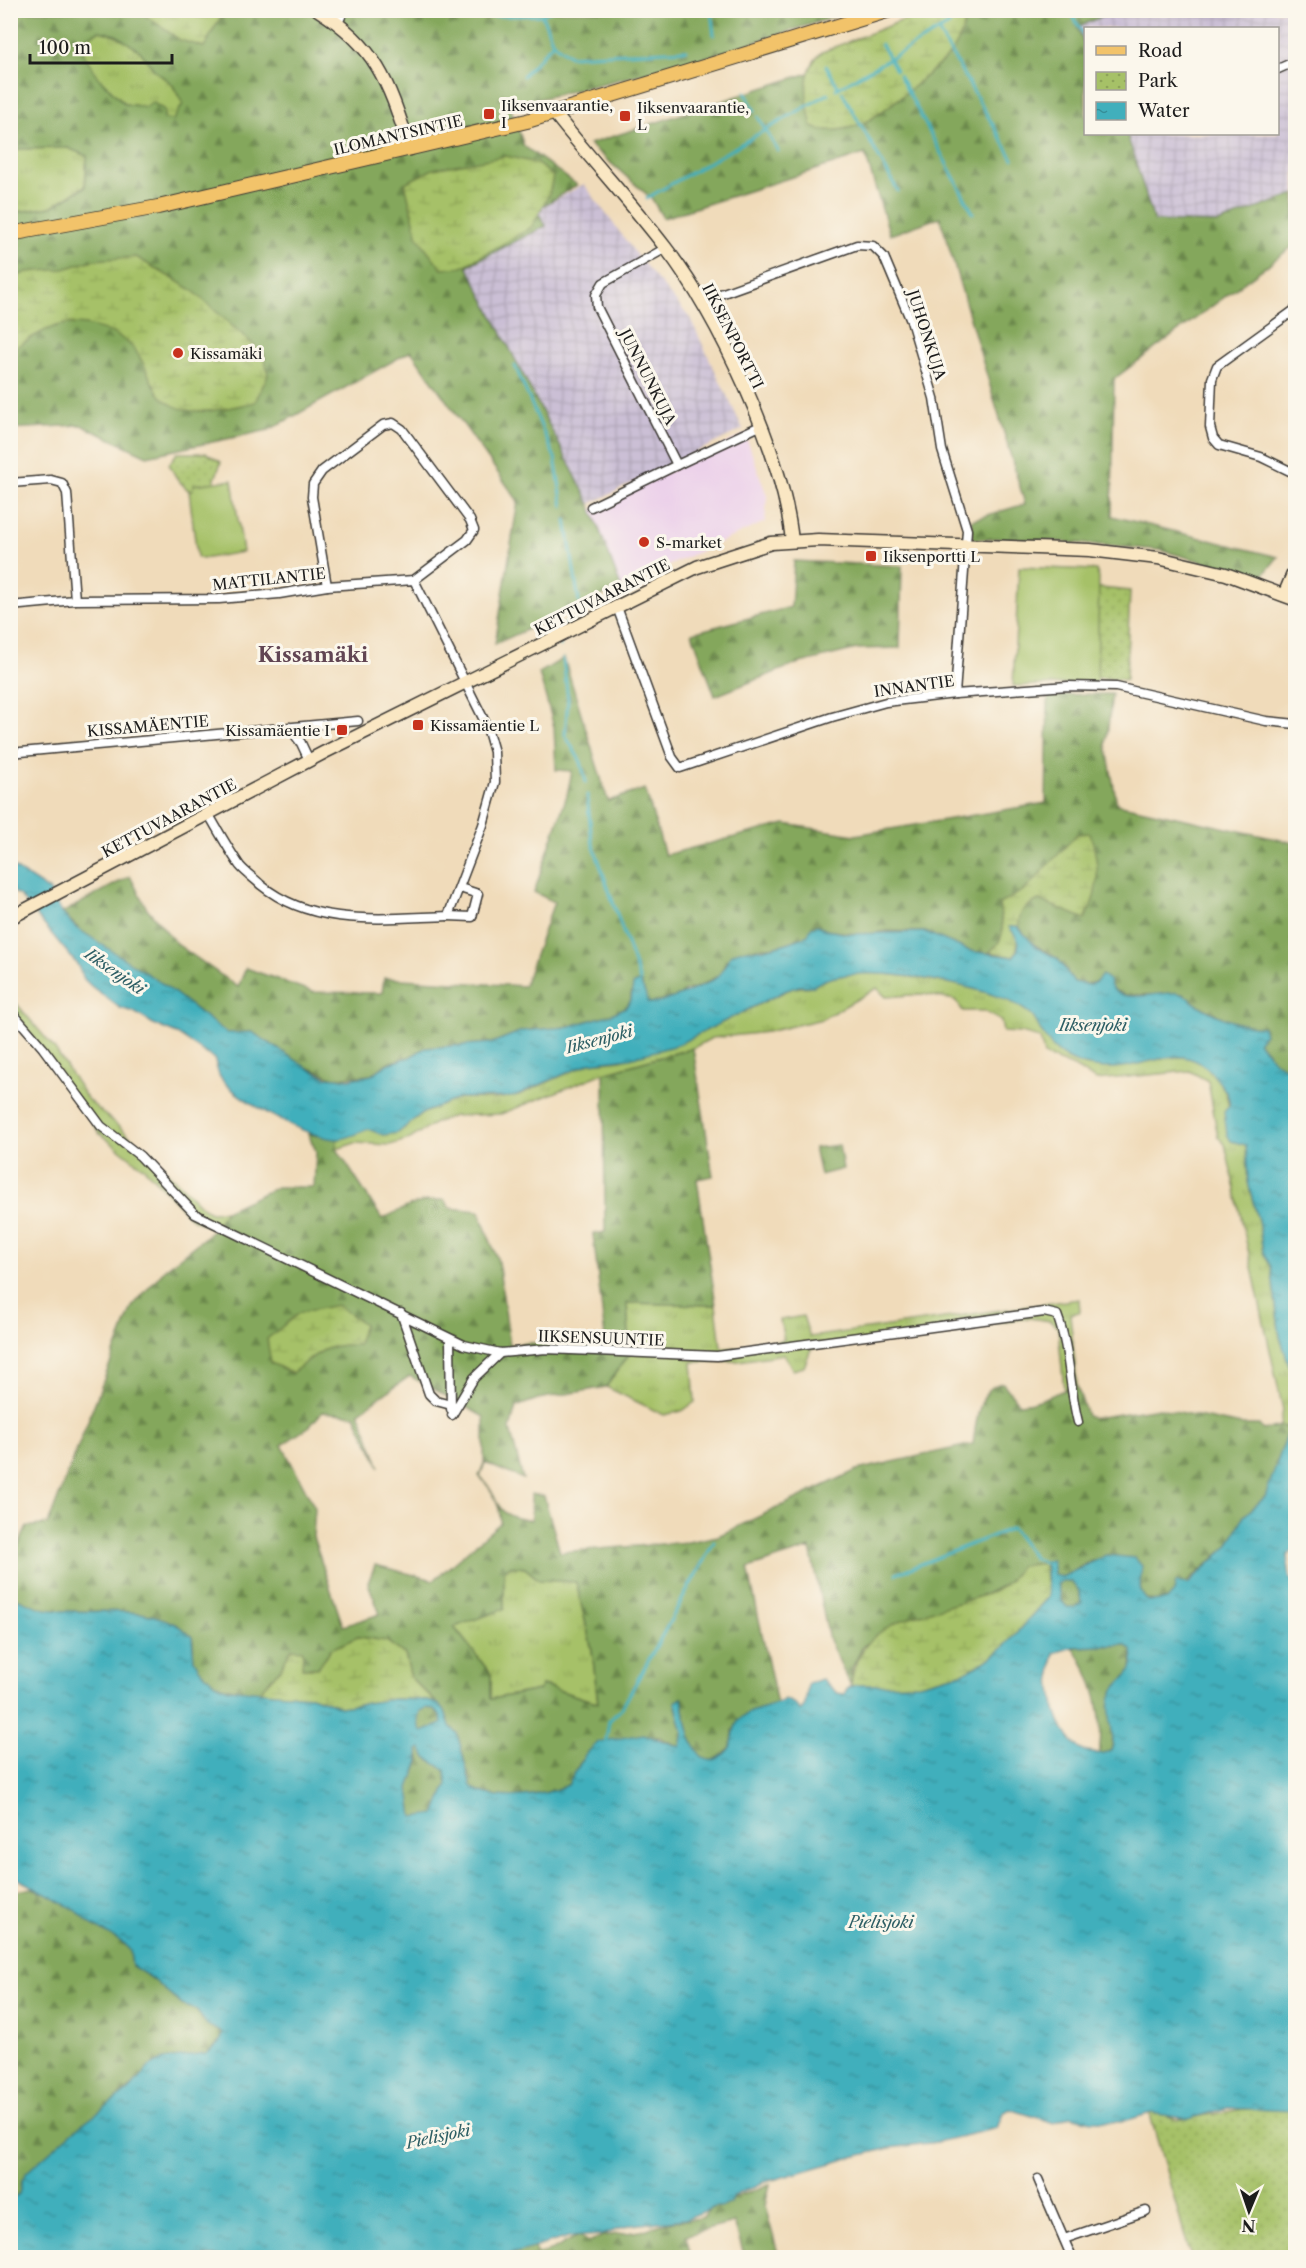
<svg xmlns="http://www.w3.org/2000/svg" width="1306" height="2268" font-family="'Libre Caslon Text',serif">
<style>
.built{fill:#ecd1ea}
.industrial{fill:url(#industrial-grid)}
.grass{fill:url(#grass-tufts);stroke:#616e42;stroke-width:1.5}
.forest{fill:url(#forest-firs);stroke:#50623c;stroke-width:1.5;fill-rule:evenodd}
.wetland{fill:url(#wetland-marsh);stroke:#616e42;stroke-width:1.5}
.park{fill:url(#park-dots);stroke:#616e42;stroke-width:1.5}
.pitch{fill:#a6c167;stroke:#616e42;stroke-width:1.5}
.water{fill:url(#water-ripples);stroke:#2e666c;stroke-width:1.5;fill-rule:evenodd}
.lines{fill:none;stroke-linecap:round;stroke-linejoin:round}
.stream{stroke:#41afbc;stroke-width:3}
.street-casing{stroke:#3c3934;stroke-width:11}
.secondary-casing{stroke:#3c3934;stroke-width:15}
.primary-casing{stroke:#3c3934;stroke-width:16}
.street{stroke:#fff;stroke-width:8}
.secondary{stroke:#fae7c3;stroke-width:12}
.primary{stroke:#f2c36a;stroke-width:14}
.poi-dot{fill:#c8321e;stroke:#fbf7ec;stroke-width:2}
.labels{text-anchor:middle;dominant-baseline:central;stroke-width:6;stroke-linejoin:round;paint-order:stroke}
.poi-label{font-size:15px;fill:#1c1c1c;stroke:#fbf7ec;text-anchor:start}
.street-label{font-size:15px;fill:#1c1c1c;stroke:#fbf7ec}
.water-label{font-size:16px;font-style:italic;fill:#2d5e64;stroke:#fbf7ec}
.district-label{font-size:21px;font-weight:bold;fill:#614553;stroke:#fbf7ec}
</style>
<defs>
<pattern id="industrial-grid" width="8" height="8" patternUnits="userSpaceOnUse" patternTransform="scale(1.5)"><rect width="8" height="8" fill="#cbbfd5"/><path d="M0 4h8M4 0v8" fill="none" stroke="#aea4b6"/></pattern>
<pattern id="grass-tufts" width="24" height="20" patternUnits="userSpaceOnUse" patternTransform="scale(1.5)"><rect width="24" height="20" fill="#a6c167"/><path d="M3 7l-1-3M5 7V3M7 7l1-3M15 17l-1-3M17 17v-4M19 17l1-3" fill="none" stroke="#8ea559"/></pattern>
<pattern id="forest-firs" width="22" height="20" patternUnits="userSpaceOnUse" patternTransform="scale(1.5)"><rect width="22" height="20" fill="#84a75c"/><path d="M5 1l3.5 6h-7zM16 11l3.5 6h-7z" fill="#6b874b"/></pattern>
<pattern id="wetland-marsh" width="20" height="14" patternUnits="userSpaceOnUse" patternTransform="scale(1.5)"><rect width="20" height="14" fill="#a6c167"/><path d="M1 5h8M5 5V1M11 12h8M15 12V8" fill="none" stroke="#8ea559"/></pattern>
<pattern id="park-dots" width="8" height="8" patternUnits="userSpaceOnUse" patternTransform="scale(1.5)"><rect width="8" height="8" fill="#a6c167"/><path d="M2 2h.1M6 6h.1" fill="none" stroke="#8ea559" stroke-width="1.8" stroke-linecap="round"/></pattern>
<pattern id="water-ripples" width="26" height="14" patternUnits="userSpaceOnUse" patternTransform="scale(1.5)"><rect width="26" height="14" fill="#41afbc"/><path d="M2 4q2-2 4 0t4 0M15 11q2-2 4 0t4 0" fill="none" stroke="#368e98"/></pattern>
</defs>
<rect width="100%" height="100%" fill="#fbf7ec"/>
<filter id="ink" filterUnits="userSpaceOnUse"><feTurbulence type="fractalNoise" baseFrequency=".0167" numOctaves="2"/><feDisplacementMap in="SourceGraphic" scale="12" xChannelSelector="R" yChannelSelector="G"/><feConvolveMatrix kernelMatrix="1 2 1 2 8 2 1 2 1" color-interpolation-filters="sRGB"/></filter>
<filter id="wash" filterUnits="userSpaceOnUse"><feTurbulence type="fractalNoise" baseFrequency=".008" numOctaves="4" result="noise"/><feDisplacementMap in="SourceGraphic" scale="24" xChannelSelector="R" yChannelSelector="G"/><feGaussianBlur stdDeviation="1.35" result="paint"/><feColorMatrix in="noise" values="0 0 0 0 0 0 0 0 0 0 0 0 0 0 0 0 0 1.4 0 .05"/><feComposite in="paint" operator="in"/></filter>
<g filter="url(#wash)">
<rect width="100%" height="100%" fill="#f0dbba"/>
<path class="built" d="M745,434L767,496L765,522L621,587L592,510Z"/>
<g class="industrial">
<path d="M1115,11H1295V194L1218,223L1154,221L1127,134H1278V28H1086L1085,45L1076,27Z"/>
<path d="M584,184L639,258L690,318L743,429L590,504L467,266L546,226L537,210Z"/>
</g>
<g class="grass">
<path d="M99,31L116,35L140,51L155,71L172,84L183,104L174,120L164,119L146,107L125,104L98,77L82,53L86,37Z"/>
<path d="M68,148L87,156L85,186L51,207L11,213V149Z"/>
<path d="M859,972C906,975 997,985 1034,1016C1039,1020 1039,1026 1042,1032C1051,1048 1066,1061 1084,1065C1118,1074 1178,1047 1200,1061C1231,1083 1230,1108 1231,1141L1246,1145L1248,1182L1258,1221L1263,1252L1271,1267L1280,1337L1295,1383L1291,1428L1280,1426L1283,1410L1225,1144L1218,1137L1208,1081L1190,1071L1096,1080L1074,1067L1044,1055L1040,1038L1021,1033L1003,1032L1001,1021L984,1011H963L955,1000L923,994L886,997L877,988L822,1019L767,1032L712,1038L693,1048L604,1073L501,1114L454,1116L435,1123L410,1139L390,1145L355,1143L337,1149V1139L368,1129L405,1128L421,1114L459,1098L496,1099L519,1095L590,1063L621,1060L699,1034L792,988L814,986L821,980Z"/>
<path d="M10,996L54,1048L88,1100L147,1151L203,1208L211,1212L225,1211L215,1229L192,1219L145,1169L100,1134L43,1054L11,1018Z"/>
<path d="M1079,1299L1080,1312L1070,1314L1077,1386L1064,1389L1058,1328L1050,1321L1029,1318L811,1349L804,1367L793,1370L784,1354L739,1361L692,1362L695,1402L682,1411L664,1415L606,1387L630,1353L627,1303L716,1305L721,1347L741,1348L784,1340L780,1320L803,1316L810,1337Z"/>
<path d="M510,1566L525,1568L539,1580L576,1581L592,1650L598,1703L542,1685L539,1690L491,1699V1674L454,1627L504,1609V1571Z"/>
</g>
<g class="forest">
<path d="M11,11H853L694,61L510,106L524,146L577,185L537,210L546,226L467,266L590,504L621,587L495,644L518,501L411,351L269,430L147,456L81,425L11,429V213L51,207L85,187L87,156L68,148L11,149ZM99,31L116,35L140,51L155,71L172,84L183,104L173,120L164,119V110L152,102L146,107L125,104L98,77L83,53L87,37Z"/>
<path d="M992,11H1115L1077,27L1085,45L1086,134H1127L1154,221L1218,223L1295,194L1296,244L1114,379L1112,516L1278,557L1261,578L1160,550L1014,538L973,539L971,520L1025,504L940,217L890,235L865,154L663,218L652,199L589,144L871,53Z"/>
<path d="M794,561L902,566L900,648L857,649L796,664L715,696L692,633L791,607Z"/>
<path d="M564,658L608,801L645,789L665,855L785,824L855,835L1046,803L1048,695L1112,694L1106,744L1117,804L1295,843V1073L1276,1063L1258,1041L1262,1027L1233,1023L1198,1005L1183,994L1125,995L1096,982L1081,985L1074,982L1058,959L1029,941L1020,928L1013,957L970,951L925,932L887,931L864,935L826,930L778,946L756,948L726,960L721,974L699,987L684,991L678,998L648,1003L640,981L631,993V1000L626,1007L612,1014L567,1027L522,1031L492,1043L425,1048L410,1057L387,1063L372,1075L334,1078L304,1066L252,1032L227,1033L163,984L89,938L62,913L130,876L146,907L177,944L238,987L246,968L313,992L382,993L384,978L524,986L554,902L534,892L567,795L572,771L556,770L554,727L539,673Z"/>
<path d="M693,1048L713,1176L697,1179L716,1305L627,1303L630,1353L606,1387L538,1399L516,1407L510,1429L523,1479L485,1463L480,1476C504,1500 489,1516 531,1520V1494L544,1496L560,1552L688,1542L718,1536L857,1470L973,1444C976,1424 978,1386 1003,1383L1019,1404C1041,1403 1056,1391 1077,1386L1087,1416L1094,1418L1159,1408L1241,1425H1259L1263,1430L1280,1426L1291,1428L1265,1497L1244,1516L1228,1546L1167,1600C1134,1604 1141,1591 1141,1566L1091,1561L1062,1577L1054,1575L1045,1561L1044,1563L1020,1566L1008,1583L984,1595L903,1622L863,1646L852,1668L851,1686L829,1640L810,1548L748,1568L777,1704L750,1713L733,1730C733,1741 732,1747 723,1754C693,1781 685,1712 682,1698L675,1703L683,1732L680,1747L659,1737L606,1740L580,1763L568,1785C545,1796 492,1804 471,1786L457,1733L450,1726L445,1711L411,1678L405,1655L386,1641L358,1637L331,1649L318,1668H302L292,1649L281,1668L258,1693C236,1690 202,1688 194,1660C192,1653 195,1645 192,1637C156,1599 93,1617 45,1609C34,1606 22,1600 11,1596L10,1563L27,1527L48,1524L132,1307L165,1269L215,1229L225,1211L277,1187H314L316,1151L308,1134L337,1139V1149L382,1219C404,1208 419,1199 445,1200L450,1208L479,1211L498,1261L510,1345L529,1343L606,1346L593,1234L605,1232L604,1073ZM410,1376L484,1417V1463L479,1476C492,1489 501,1505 500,1523L434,1580L375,1565L368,1583L380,1614L343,1626L313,1537L315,1508L282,1445L310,1426L322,1412L355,1415L380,1467L359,1412ZM510,1566L525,1568L539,1580L576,1582L592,1650L598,1703L542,1685L539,1690L491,1699V1674L454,1627L504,1609V1571Z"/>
<path d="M839,1145L843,1169L820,1175L814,1148Z"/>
<path d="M1064,1581H1071L1078,1589L1082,1603L1074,1608L1067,1607L1061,1600L1057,1584Z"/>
<path d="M1125,1645L1132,1651L1131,1673C1127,1678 1121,1681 1117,1686C1102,1703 1118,1730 1111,1751L1099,1754C1105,1716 1095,1678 1073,1647Z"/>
<path d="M427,1708C437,1710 441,1714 443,1724L422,1733C417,1724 417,1720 420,1711Z"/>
<path d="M421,1748L426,1758L446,1770L447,1785L435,1814L413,1818L409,1788L420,1757L418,1750Z"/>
<path d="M31,1888C65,1900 97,1923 125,1944L130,1951L132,1966L153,1979L182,2005L196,2010L223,2033L220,2042L206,2054L136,2083L49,2153L19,2194L11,2199L10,1893Z"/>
<path d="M770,2184L765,2206L779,2257H745L734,2223L686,2235L691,2257L513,2258L511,2251L528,2245L534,2248L537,2254C556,2252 562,2242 579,2236L588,2242L603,2236L641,2231L668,2222L701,2218L713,2206Z"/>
</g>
<g class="wetland">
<path d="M965,10C967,22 960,39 954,49C944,63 885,111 869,120C853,129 829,134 812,127C806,102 800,71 822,52L926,11Z"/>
<path d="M139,11H217L221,16L204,47L180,40Z"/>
<path d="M506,156L536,163L553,176L549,195L531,228L462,267L442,269L418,238L405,183L433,169Z"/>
<path d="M136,257L192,290L264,354L268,375L255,402C227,408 191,420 166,401C153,392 146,363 135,350C118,329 76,318 51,328C37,333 24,343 11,350V279L27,272L64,269L93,260Z"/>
<path d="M1090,833C1100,865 1101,889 1085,919L1039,900C1025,907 1018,911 1019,927L1016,926C1014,939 1022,945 1013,957L989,952C1008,939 1002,924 999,904L1026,889L1077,834Z"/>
<path d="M337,1305L364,1324L358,1345C326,1343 316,1354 292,1373L271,1363L267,1339L299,1313Z"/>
<path d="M1044,1563L1048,1597L1003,1648L988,1660L965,1672L919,1684L851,1686C856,1620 918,1617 971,1599C983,1596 1000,1590 1009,1581C1013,1577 1016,1571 1020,1566Z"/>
<path d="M358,1637L386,1641L405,1655L411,1678L436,1703L423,1700L394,1699L341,1707L311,1696L258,1693L281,1668L291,1649L303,1650L302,1668H318L331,1649Z"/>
</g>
<g class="park">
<path d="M177,453H206L221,462L212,488L189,491L177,479L169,464Z"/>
<path d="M1023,580L1130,591L1126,680L1068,675Z"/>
<path d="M1262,2106L1295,2107V2257H1191L1148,2108L1177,2120Z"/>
</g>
<g class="pitch">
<path d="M232,480L243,552L202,559L197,557L189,491L193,490V485Z"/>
<path d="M1019,567L1096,570L1099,578L1097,683L1013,686Z"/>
</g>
<path class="water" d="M10,865L50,891L62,913L75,927L163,984L220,1028L227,1033L252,1032L311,1070L326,1077L349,1079L372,1075L387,1064L410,1057L425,1048L492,1043L522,1031L567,1027L612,1014L626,1007L631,1000L633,985L640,981L649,1003C662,1004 711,985 720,974C727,967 725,957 736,952C745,949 754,950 764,949C778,946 795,941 808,935L811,927L818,925L826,930L849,934L925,932L970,951L1013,957C1023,945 1018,938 1009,927L1017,926L1036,947L1058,959L1074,982L1089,985L1096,982L1102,975L1109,980C1114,1009 1159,990 1178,993C1186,994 1191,1001 1198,1005C1218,1017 1239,1026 1263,1027L1265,1034L1258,1042L1277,1063L1296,1073V1545L1287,1556L1290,1578L1296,1583L1295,2111L1227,2108L1189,2119L1151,2113L1121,2122L1092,2121L1070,2116L1054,2123L1010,2109L1003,2113L997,2128L937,2142L890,2148L853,2157L762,2183L733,2196L730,2203L722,2207H715L685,2219L632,2225L601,2235L569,2237L503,2257H11V2199L19,2194L22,2180L27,2172L79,2126L131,2088L149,2067L164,2059L206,2054L220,2043L223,2033L207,2025L196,2010L182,2005L153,1979L132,1966L130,1951L125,1944L89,1923L77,1911L11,1875V1596C22,1600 34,1606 45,1609C93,1617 156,1599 192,1637L194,1660L199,1668L213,1682L228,1689L311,1696L341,1707L393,1699L423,1700L438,1704L445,1711L450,1726L457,1733L471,1786C492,1804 545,1796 568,1785L585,1755L598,1742L644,1734L680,1747L683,1732L675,1702L682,1698C685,1718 696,1786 728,1750C736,1741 731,1729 739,1720C750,1708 771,1709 785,1699L795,1704L800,1711L805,1705L808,1683L822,1679L837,1693L844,1694L849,1687L857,1685L919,1684L965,1672L988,1660L1003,1648L1048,1597L1045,1561L1052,1560L1054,1575L1062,1577L1106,1555L1135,1558L1142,1566C1141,1581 1136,1590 1148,1601L1167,1600L1174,1592L1176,1582L1188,1584L1228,1546L1244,1516L1265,1497L1294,1414L1295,1383L1280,1337L1271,1267L1263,1252L1258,1221L1248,1182L1246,1145L1231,1141L1227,1134L1224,1112L1230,1105C1229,1093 1222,1086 1215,1077C1185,1039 1153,1066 1114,1068C1088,1069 1061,1061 1046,1039C1033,1020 1040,1019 1017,1005C981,984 847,958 814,986H799L785,991L677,1045L630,1058L590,1063L512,1097L459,1098L421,1114L398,1133L383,1135L368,1129C359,1133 348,1139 337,1139C309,1139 236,1100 220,1077C217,1072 217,1065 214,1059L177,1034L155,1025L134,1012L120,1008L91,986L84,979L77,964L20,896L11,890ZM1064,1581H1071L1078,1589L1082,1603L1074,1608L1067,1607L1061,1600L1057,1584ZM1125,1645L1132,1651C1137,1681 1114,1677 1110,1701C1108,1714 1113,1730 1113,1744L1111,1751C1061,1769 1044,1687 1054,1653L1073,1647ZM427,1708C437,1710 441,1714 442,1724L422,1732C417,1725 417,1720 420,1711ZM421,1748L426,1758L445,1770L447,1785L435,1814L413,1817L409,1788L419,1761L418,1750Z"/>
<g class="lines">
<g class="stream">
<path d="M711,10L714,35"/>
<path d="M542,15L553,43L570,56L686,50"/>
<path d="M1072,15L1086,38"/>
<path d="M460,17L542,15L553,10"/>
<path d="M938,31L1013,159"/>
<path d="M881,44L896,70"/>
<path d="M826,66L839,88"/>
<path d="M899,75L973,213"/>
<path d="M523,76L553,43"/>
<path d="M836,89L949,25L950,19"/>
<path d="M745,92L755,111"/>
<path d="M842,92L898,191"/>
<path d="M758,117L778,151"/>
<path d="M647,198L828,94"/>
<path d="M515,366L555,458L563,507"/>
<path d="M566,520L579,602"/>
<path d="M557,628L582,615"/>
<path d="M560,643V646"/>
<path d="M563,659L568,699L565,735L581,762L586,782"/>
<path d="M587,795L592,841L640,981"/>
<path d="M896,1574L1012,1528L1034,1558L1044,1563"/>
<path d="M606,1740L609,1721L622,1708L714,1542"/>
</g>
</g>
</g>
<g filter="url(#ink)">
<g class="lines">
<g class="street-casing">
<g id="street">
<path d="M338,23L344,10"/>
<path d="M1278,69L1296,61"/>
<path d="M666,248L603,283L596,295L597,307L677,465L760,426"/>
<path d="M701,301L857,245L873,246L884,257L911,321L934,398L942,450L967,530L955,694"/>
<path d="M1296,309L1217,366L1212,379L1210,427L1213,438L1219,445L1261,457L1296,474"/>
<path d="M10,483L51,480L62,483L67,493L75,600"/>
<path d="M591,507L677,465"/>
<path d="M327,586L312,497L313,484L322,471L383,425L393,423L402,429L470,520L474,530L467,540L414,580"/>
<path d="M10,606L75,600L219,599L279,594L327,586L414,580L486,724L494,752L495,782L483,825L448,916C384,918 314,928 261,885C255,879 246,873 240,866C229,850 219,832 209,815"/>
<path d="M617,607L672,757L680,768L832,717L886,702L955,694L1068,686L1116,687L1266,721L1296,724"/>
<path d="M289,727L301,743L309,760"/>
<path d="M10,753L358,721"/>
<path d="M448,916L472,917L478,894L460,888"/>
<path d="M10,1010L43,1048L101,1126L140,1156L195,1214L464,1345L500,1353L546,1349L717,1356L1044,1312L1057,1315C1070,1349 1069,1387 1078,1422"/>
<path d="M401,1313L429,1394L436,1401L451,1405"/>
<path d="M450,1339L451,1409"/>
<path d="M452,1415L474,1378L500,1353"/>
<path d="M1038,2179L1072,2258"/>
<path d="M1064,2239L1146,2211"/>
</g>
</g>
<g class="secondary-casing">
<g id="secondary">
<path d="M318,10C379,48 389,85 410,149"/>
<path d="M555,114C590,159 630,201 665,247C719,317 783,453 792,541"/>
<path d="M1284,595L1296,567"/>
<path d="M10,918L325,752L697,567L771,543L818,540L1090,550L1158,558L1226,574L1296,600"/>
</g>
</g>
<g class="primary-casing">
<path id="primary" d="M10,234L158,207L527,121L890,10"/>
</g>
<use href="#street" class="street"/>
<use href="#secondary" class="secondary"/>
<use href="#primary" class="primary"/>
</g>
</g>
<g class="poi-dot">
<rect x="483" y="108" width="12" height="12" rx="3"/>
<rect x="619" y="110" width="12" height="12" rx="3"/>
<circle cx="178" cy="353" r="6"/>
<circle cx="644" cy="542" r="6"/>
<rect x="865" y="550" width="12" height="12" rx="3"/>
<rect x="412" y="719" width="12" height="12" rx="3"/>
<rect x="336" y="724" width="12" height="12" rx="3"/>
</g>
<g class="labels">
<g class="poi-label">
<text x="501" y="105">Iiksenvaarantie,<tspan x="501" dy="17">I</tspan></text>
<text x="637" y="107">Iiksenvaarantie,<tspan x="637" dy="17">L</tspan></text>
<text x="190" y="353">Kissamäki</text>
<text x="656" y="542">S-market</text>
<text x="883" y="556">Iiksenportti L</text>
<text x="430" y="725">Kissamäentie L</text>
<text x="330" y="730" text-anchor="end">Kissamäentie I</text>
</g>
<g class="street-label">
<text transform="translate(398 135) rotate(-13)">ILOMANTSINTIE</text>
<text transform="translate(927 335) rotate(72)">JUHONKUJA</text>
<text transform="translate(733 336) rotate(63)">IIKSENPORTTI</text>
<text transform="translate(648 377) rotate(63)">JUNNUNKUJA</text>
<text transform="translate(269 579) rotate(-6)">MATTILANTIE</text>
<text transform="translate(602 597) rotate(-27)">KETTUVAARANTIE</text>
<text transform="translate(914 686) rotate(-8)">INNANTIE</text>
<text transform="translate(148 726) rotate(-5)">KISSAMÄENTIE</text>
<text transform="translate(169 818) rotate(-28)">KETTUVAARANTIE</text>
<text transform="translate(601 1338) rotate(2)">IIKSENSUUNTIE</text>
</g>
<g class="water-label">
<text transform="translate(115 971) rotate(35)">Iiksenjoki</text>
<text x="1093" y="1025">Iiksenjoki</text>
<text transform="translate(599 1039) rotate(-15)">Iiksenjoki</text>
<text x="881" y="1922">Pielisjoki</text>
<text transform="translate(438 2136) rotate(-12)">Pielisjoki</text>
</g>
<g class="district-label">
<text x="313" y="654">Kissamäki</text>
</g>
</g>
<rect width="1306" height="2268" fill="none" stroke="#fbf7ec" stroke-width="36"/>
<rect x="1084" y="27" width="195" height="108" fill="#fbf7ec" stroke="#a29f99" stroke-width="1.5"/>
<rect x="1096" y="46" width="30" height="9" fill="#f2c36a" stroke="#a29f99" stroke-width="1.5"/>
<text x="1138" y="57" font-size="18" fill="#1c1c1c">Road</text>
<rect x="1096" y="72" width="30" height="18" fill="url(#park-dots)" stroke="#a29f99" stroke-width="1.5"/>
<text x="1138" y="87" font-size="18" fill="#1c1c1c">Park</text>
<rect x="1096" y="102" width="30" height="18" fill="url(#water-ripples)" stroke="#a29f99" stroke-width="1.5"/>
<text x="1138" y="117" font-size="18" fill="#1c1c1c">Water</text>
<g transform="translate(1249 2211) rotate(182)" stroke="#fbf7ec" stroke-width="4.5" paint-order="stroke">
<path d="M0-4.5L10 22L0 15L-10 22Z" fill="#1c1c1c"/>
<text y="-9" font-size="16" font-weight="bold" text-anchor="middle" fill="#1c1c1c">N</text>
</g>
<path d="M30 54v9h142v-9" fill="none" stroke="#1c1c1c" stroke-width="3"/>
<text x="39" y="54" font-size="18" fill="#1c1c1c" stroke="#fbf7ec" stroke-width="4.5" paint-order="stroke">100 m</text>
</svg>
